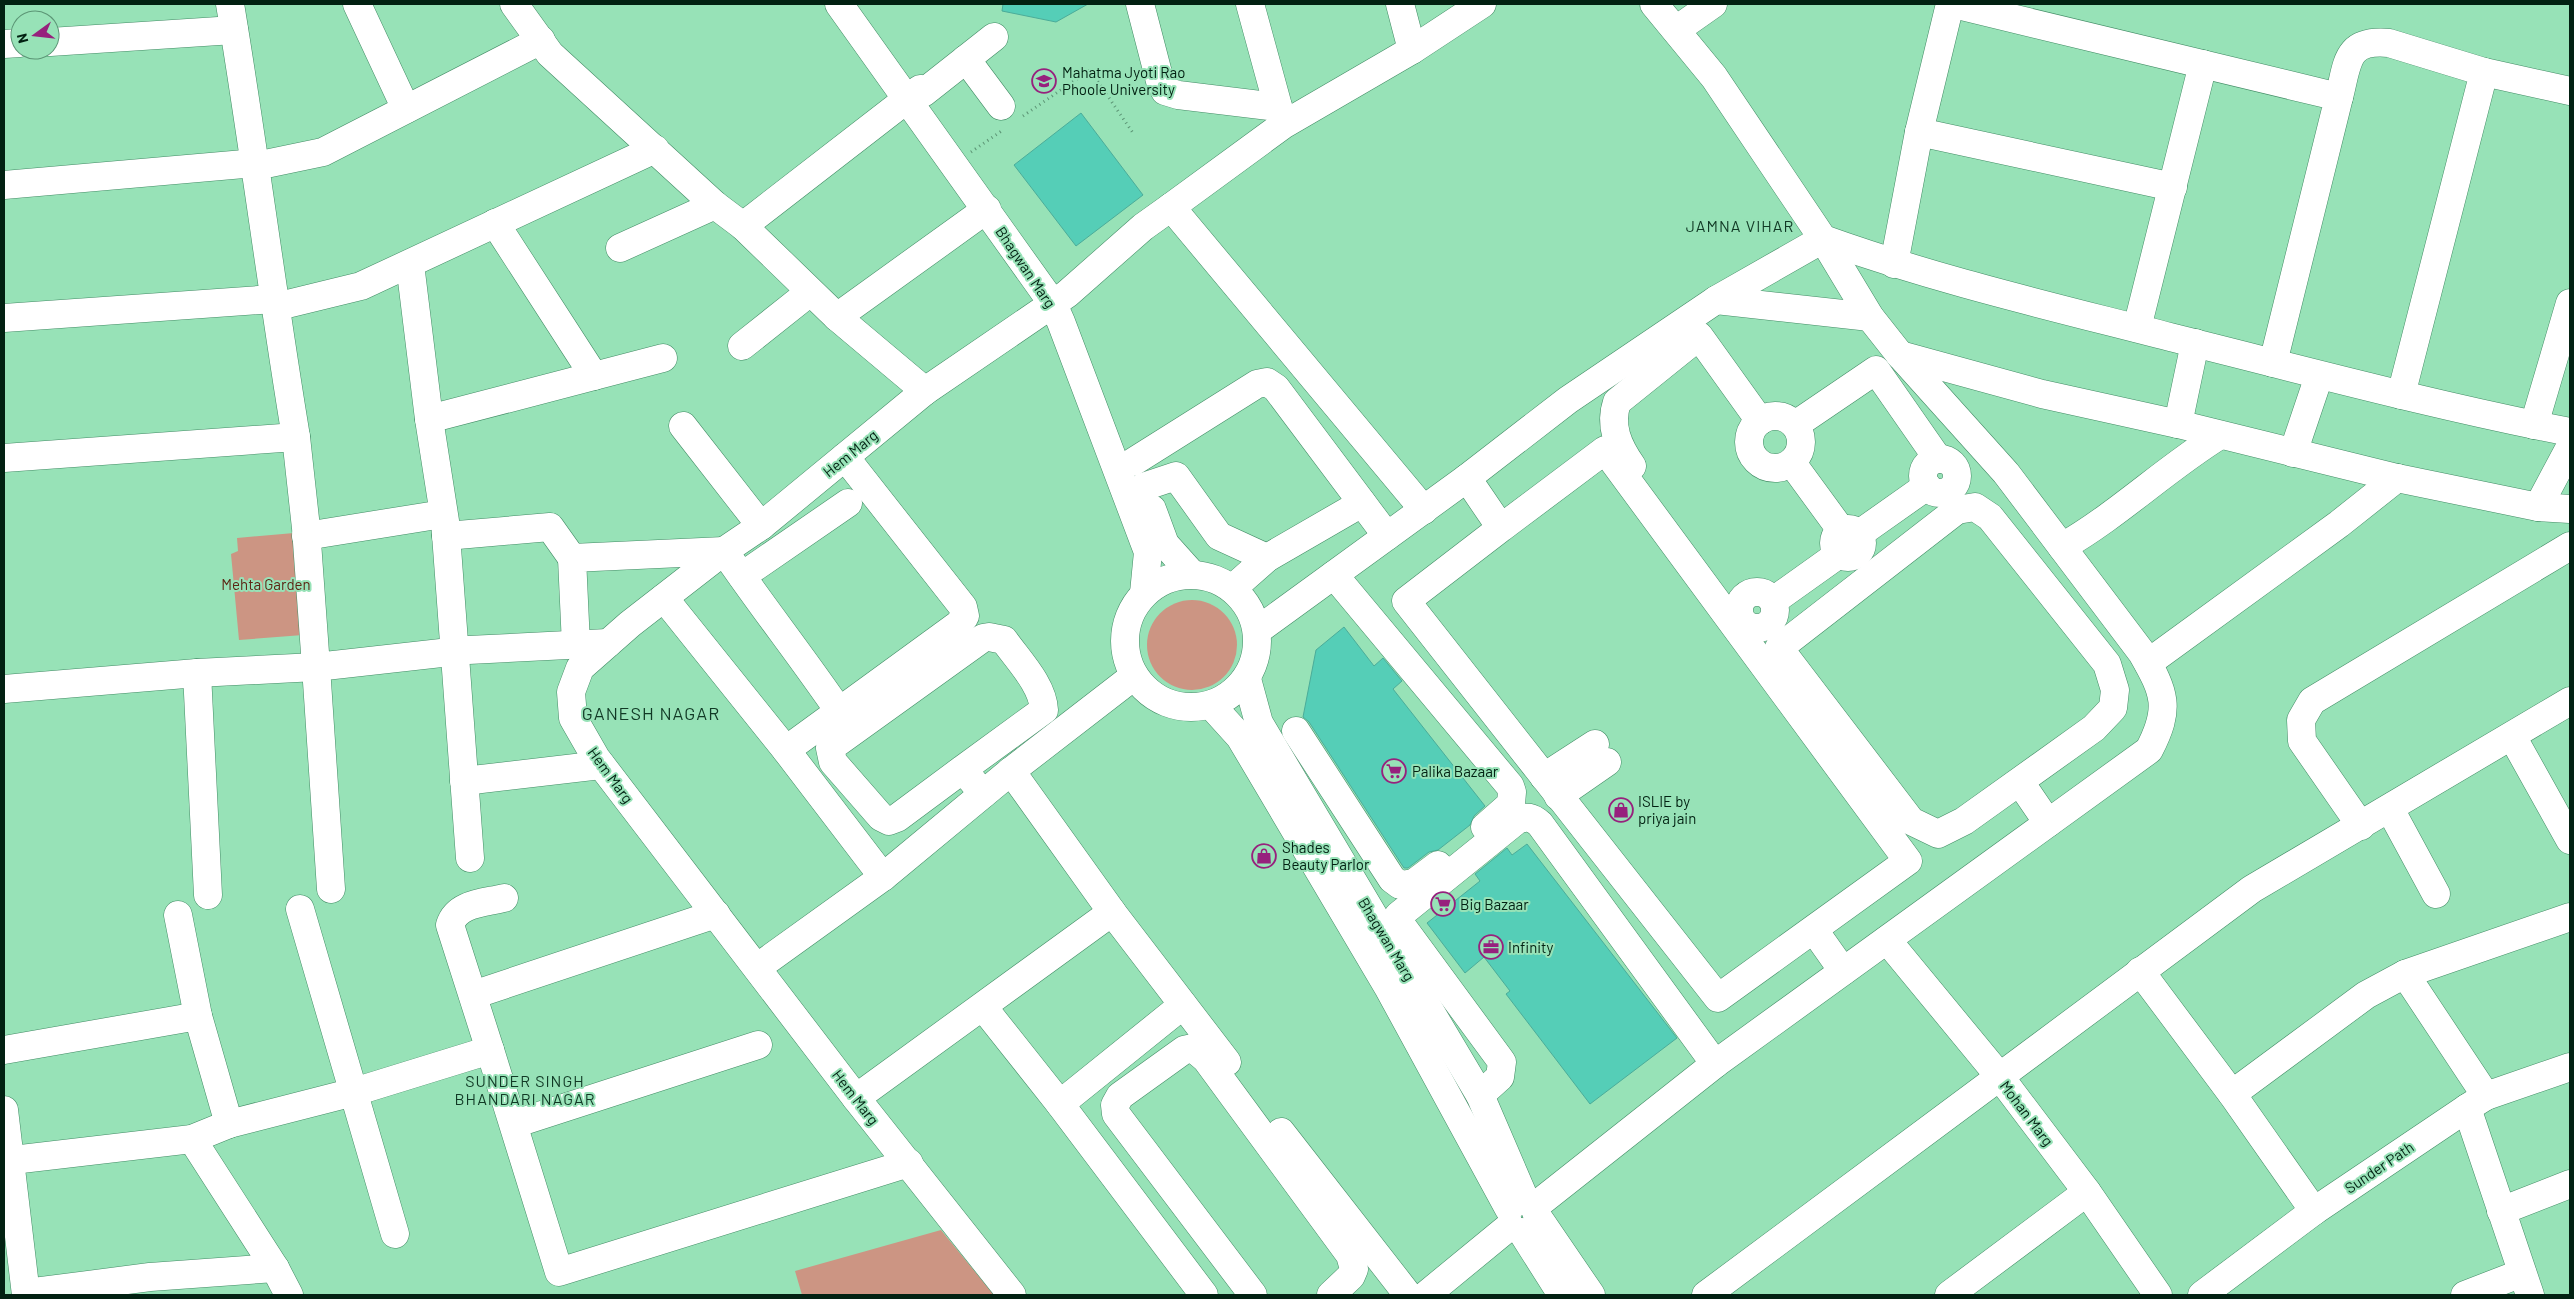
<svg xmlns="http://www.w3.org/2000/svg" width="2574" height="1299" font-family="Barlow,sans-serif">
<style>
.green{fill:#cc9583}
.building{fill:#55ceb7;stroke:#4bac99}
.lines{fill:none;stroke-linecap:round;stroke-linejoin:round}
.minor-casing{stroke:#428c65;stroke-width:29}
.path{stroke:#5b9474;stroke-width:3;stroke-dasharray:1 4;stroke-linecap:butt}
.minor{stroke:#fff;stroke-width:28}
.labels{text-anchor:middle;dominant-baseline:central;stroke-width:4;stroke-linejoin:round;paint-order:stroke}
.poi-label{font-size:15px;fill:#022112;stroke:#97e2b7;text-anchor:start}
.street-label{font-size:15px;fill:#022112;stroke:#97e2b7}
.park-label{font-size:15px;fill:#5c2513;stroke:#97e2b7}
.neighbourhood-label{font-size:16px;letter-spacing:1px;fill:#113925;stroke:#97e2b7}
.quarter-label{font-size:18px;letter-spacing:1px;fill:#113925;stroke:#97e2b7}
</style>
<rect width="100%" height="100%" fill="#97e2b7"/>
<g class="green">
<path d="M294,533L303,635L239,640L231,554L238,551L237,538Z"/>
<circle cx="1192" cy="645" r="45"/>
<path d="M941,1230L994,1295H802L795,1271Z"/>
</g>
<g class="building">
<path d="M1003,4H1088L1056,22L1002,11Z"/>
<path d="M1081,113L1143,195L1076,246L1014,165Z"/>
<path d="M1344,627L1374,666L1383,658L1402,681L1393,689L1485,806L1474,816L1470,825L1438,850L1429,852L1408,868H1404L1309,722L1303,717L1316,650Z"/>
<path d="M1527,844L1677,1038L1590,1104L1506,994L1510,991L1484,957L1465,973L1427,923L1480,881L1475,874L1507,848L1512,855Z"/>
</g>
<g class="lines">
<g class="minor-casing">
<g id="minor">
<path d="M230,4C254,148 272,293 296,437"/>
<path d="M357,4L406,109"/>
<path d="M514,4L550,54L715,205L743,226L837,317L925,391"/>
<path d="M839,4L1053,304L1061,322L1148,552L1144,593"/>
<path d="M1140,4L1160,81L1165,91L1178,95L1278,107"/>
<path d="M1250,4L1282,121"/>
<path d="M1400,4L1412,50"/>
<path d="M1953,4L2339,97L2273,363"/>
<path d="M1676,30L1713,4"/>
<path d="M50,42L234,30"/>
<path d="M4,44L20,43"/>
<path d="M966,59L1001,106"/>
<path d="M2484,72L2570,91"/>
<path d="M923,93L994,37"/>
<path d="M2339,97C2348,63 2345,39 2389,43L2484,72L2401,395"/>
<path d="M1919,132L2173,187"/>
<path d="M256,166L323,152L541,40"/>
<path d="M4,185L256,163"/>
<path d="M1171,207L1424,510"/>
<path d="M743,226L920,89"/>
<path d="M620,248L715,205"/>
<path d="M410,264L429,419L445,521L470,858"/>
<path d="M1894,264L1919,132L1950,4"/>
<path d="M1716,300L1870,317"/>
<path d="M275,307L361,286L655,149"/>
<path d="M837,317L987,209"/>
<path d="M4,318L273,299"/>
<path d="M2137,328L2203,64"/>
<path d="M742,346L810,292"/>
<path d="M1900,355L2042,394L2178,424L2397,478L2538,507L2570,509"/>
<path d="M594,376L663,358"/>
<circle cx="1775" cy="442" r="26"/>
<path d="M429,419L594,376L495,223"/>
<path d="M2178,424L2195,343"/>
<path d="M1795,425L1876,370L1938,459"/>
<path d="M2534,425L2570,303"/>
<path d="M683,426L761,526"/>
<path d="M2293,453L2319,376"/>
<path d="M4,458L296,437L306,528L316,667L468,650L608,643"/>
<circle cx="1940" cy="476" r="17"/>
<path d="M1133,462L1257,384L1267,382L1276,388L1387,536"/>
<path d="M1792,463L1841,530"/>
<path d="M1632,466C1618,446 1609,426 1617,402L1699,336L1760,421"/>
<path d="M1467,478L1501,528L1406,601L1718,998L1908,861L1605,450L1501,528"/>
<path d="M1143,487L1176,476L1219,536L1267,558"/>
<path d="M1975,507L1990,517L2107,664L2115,690L2113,708L2094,728L1964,821L1938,834L1911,821L1779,648L1957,510Z"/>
<path d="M2538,507L2570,447"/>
<path d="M1152,509L1165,544L1191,573"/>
<circle cx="1848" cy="543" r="14"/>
<path d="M1859,534L1927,486"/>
<path d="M306,536L443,514"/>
<path d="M446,536L550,527L572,558"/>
<path d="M2062,547C2118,515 2165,469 2220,435"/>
<circle cx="1191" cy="641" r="66"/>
<path d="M1334,575L1510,786L1512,792L1511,804L1485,827"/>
<path d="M742,576L848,503"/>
<path d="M1233,588L1267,558L1362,503"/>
<circle cx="1757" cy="610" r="18"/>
<path d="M664,598L786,750L883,877"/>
<path d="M1773,601L1839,554"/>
<path d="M1258,630L1467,478L1568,400L1716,300L1823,239C1937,280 2054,307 2170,337C2303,370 2436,406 2570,432"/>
<path d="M576,645L572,558L724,551C761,605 802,657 839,711"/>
<path d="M2148,663L2339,524L2397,478"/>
<path d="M197,673L316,667L331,889"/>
<path d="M1247,679L1259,723L1480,1095L1526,1202"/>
<path d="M4,689L197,673L208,895"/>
<path d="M1211,705L1240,737L1388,987L1509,1209"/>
<path d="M1296,731L1392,879L1400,885L1414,883L1438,865"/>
<path d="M2512,736L2570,840"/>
<path d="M786,750L959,624L965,616L963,607L845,457"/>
<path d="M963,769L1044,710C1043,685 1018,660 1004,640L989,637L983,638L830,748L833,762L881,817L889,821L897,818L963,769L983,794"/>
<path d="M1544,777L1595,744"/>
<path d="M464,781L601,765"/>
<path d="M2020,782L2048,823"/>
<path d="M1558,796L1607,762"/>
<path d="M2390,809L2436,894"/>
<path d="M2361,826L2302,741L2301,720L2312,701L2570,546"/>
<path d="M300,909L395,1234"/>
<path d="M1112,912L1227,1062"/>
<path d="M178,915L198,1016L229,1124"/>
<path d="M1814,930L1843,971"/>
<path d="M1887,940L2000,1077L2087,1192L2158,1295"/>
<path d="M758,967L883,877L1011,771L1134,676"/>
<path d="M2140,971L2232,1094L2314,1211"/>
<path d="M2405,974L2570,917"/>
<path d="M473,995L716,914"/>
<path d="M983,1007L1060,1104L1204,1295"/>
<path d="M4,1050L198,1016"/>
<path d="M490,1050L450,925C457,903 484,903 504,898"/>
<path d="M2232,1094L2366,995L2405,974L2486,1096"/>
<path d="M1480,1095L1500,1077L1502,1062L1402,926L1398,916L1517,820C1527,816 1532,817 1540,824L1715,1064"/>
<path d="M856,1098L1112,912L1011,771"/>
<path d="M1060,1104L1183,1005"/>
<path d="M2467,1108L2530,1295"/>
<path d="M4,1110L26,1295"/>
<path d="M514,1124L758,1045"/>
<path d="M1281,1132L1408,1295"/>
<path d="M192,1139L275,1268L289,1295"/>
<path d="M4,1161L192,1139L229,1124L354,1092L490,1050L559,1272L909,1163"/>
<path d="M1534,1207L1715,1064L2149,750C2171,708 2165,693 2142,653L2006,473L1900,355L1870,317L1823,239L1714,77L1654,4"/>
<path d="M2501,1211L2570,1184"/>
<path d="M1537,1216L1591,1295"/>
<path d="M1522,1232L1562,1295"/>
<path d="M26,1293L150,1277L275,1268"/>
<path d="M1012,1295L856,1098L596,758L573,718L571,692L580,668L630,624L724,551L761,526L925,391L1067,294L1143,227L1171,207L1283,125L1412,50L1482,4"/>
<path d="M1253,1295L1116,1114L1115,1105L1120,1096L1184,1050L1193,1048L1206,1059L1350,1255L1354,1269L1351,1276L1331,1295"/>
<path d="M1426,1295L1510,1226"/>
<path d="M1706,1295L2252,889L2570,701"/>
<path d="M1949,1295L2087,1192"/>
<path d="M2202,1295L2314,1211L2467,1108L2486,1096L2570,1067"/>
<path d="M2465,1295L2522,1273"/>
</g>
</g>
<g class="path">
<path d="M1023,116L1090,70L1133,133"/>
<path d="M971,152L1003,130"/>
</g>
<use href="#minor" class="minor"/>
</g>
<defs>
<g id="university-ring" transform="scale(1.25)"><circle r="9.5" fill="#97e2b7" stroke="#97217d" stroke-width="1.5"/><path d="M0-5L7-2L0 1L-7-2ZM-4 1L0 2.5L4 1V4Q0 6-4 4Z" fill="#97217d"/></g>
<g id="supermarket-ring" transform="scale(1.25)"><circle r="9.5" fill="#97e2b7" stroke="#97217d" stroke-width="1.5"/><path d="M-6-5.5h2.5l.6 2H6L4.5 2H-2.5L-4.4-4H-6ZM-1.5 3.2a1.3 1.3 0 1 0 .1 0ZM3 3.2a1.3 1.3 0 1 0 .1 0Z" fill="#97217d"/></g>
<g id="shop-ring" transform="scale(1.25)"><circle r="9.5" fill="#97e2b7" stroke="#97217d" stroke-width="1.5"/><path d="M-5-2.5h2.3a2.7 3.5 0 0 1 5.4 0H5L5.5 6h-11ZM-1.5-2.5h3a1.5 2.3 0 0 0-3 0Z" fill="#97217d"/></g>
<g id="office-ring" transform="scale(1.25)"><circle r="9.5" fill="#97e2b7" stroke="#97217d" stroke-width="1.5"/><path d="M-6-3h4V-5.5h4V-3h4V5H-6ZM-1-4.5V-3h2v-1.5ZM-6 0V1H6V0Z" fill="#97217d"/></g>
</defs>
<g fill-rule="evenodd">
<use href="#university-ring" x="1044" y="81"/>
<use href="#supermarket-ring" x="1394" y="771"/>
<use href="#shop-ring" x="1621" y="810"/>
<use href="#shop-ring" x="1264" y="856"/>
<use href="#supermarket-ring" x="1443" y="904"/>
<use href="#office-ring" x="1491" y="947"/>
</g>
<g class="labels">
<g class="poi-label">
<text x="1062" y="72">Mahatma Jyoti Rao<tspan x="1062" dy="17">Phoole University</tspan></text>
<text x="1412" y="771">Palika Bazaar</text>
<text x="1638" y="801">ISLIE by<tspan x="1638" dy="17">priya jain</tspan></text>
<text x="1282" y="847">Shades<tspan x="1282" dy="17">Beauty Parlor</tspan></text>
<text x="1460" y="904">Big Bazaar</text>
<text x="1508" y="947">Infinity</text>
</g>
<g class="street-label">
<text transform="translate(1026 267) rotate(56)">Bhagwan Marg</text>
<text transform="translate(850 453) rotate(-39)">Hem Marg</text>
<text transform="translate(611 775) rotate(54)">Hem Marg</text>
<text transform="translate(1387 939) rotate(59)">Bhagwan Marg</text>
<text transform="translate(856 1097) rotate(52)">Hem Marg</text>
<text transform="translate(2027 1113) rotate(53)">Mohan Marg</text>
<text transform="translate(2379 1167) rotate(-34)">Sunder Path</text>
</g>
<g class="park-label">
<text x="266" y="584">Mehta Garden</text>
</g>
<g class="neighbourhood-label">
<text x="1740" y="225">JAMNA VIHAR</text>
<text x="525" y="1080">SUNDER SINGH<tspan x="525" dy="18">BHANDARI NAGAR</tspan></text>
</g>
<g class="quarter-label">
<text x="651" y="713">GANESH NAGAR</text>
</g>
</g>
<rect width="2574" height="1299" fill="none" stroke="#022112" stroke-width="10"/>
<g transform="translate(35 35) rotate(255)"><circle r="24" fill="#97e2b7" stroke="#5b9575"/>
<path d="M0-4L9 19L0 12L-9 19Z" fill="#97217d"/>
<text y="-8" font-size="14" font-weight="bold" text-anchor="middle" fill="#022112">N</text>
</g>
</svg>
